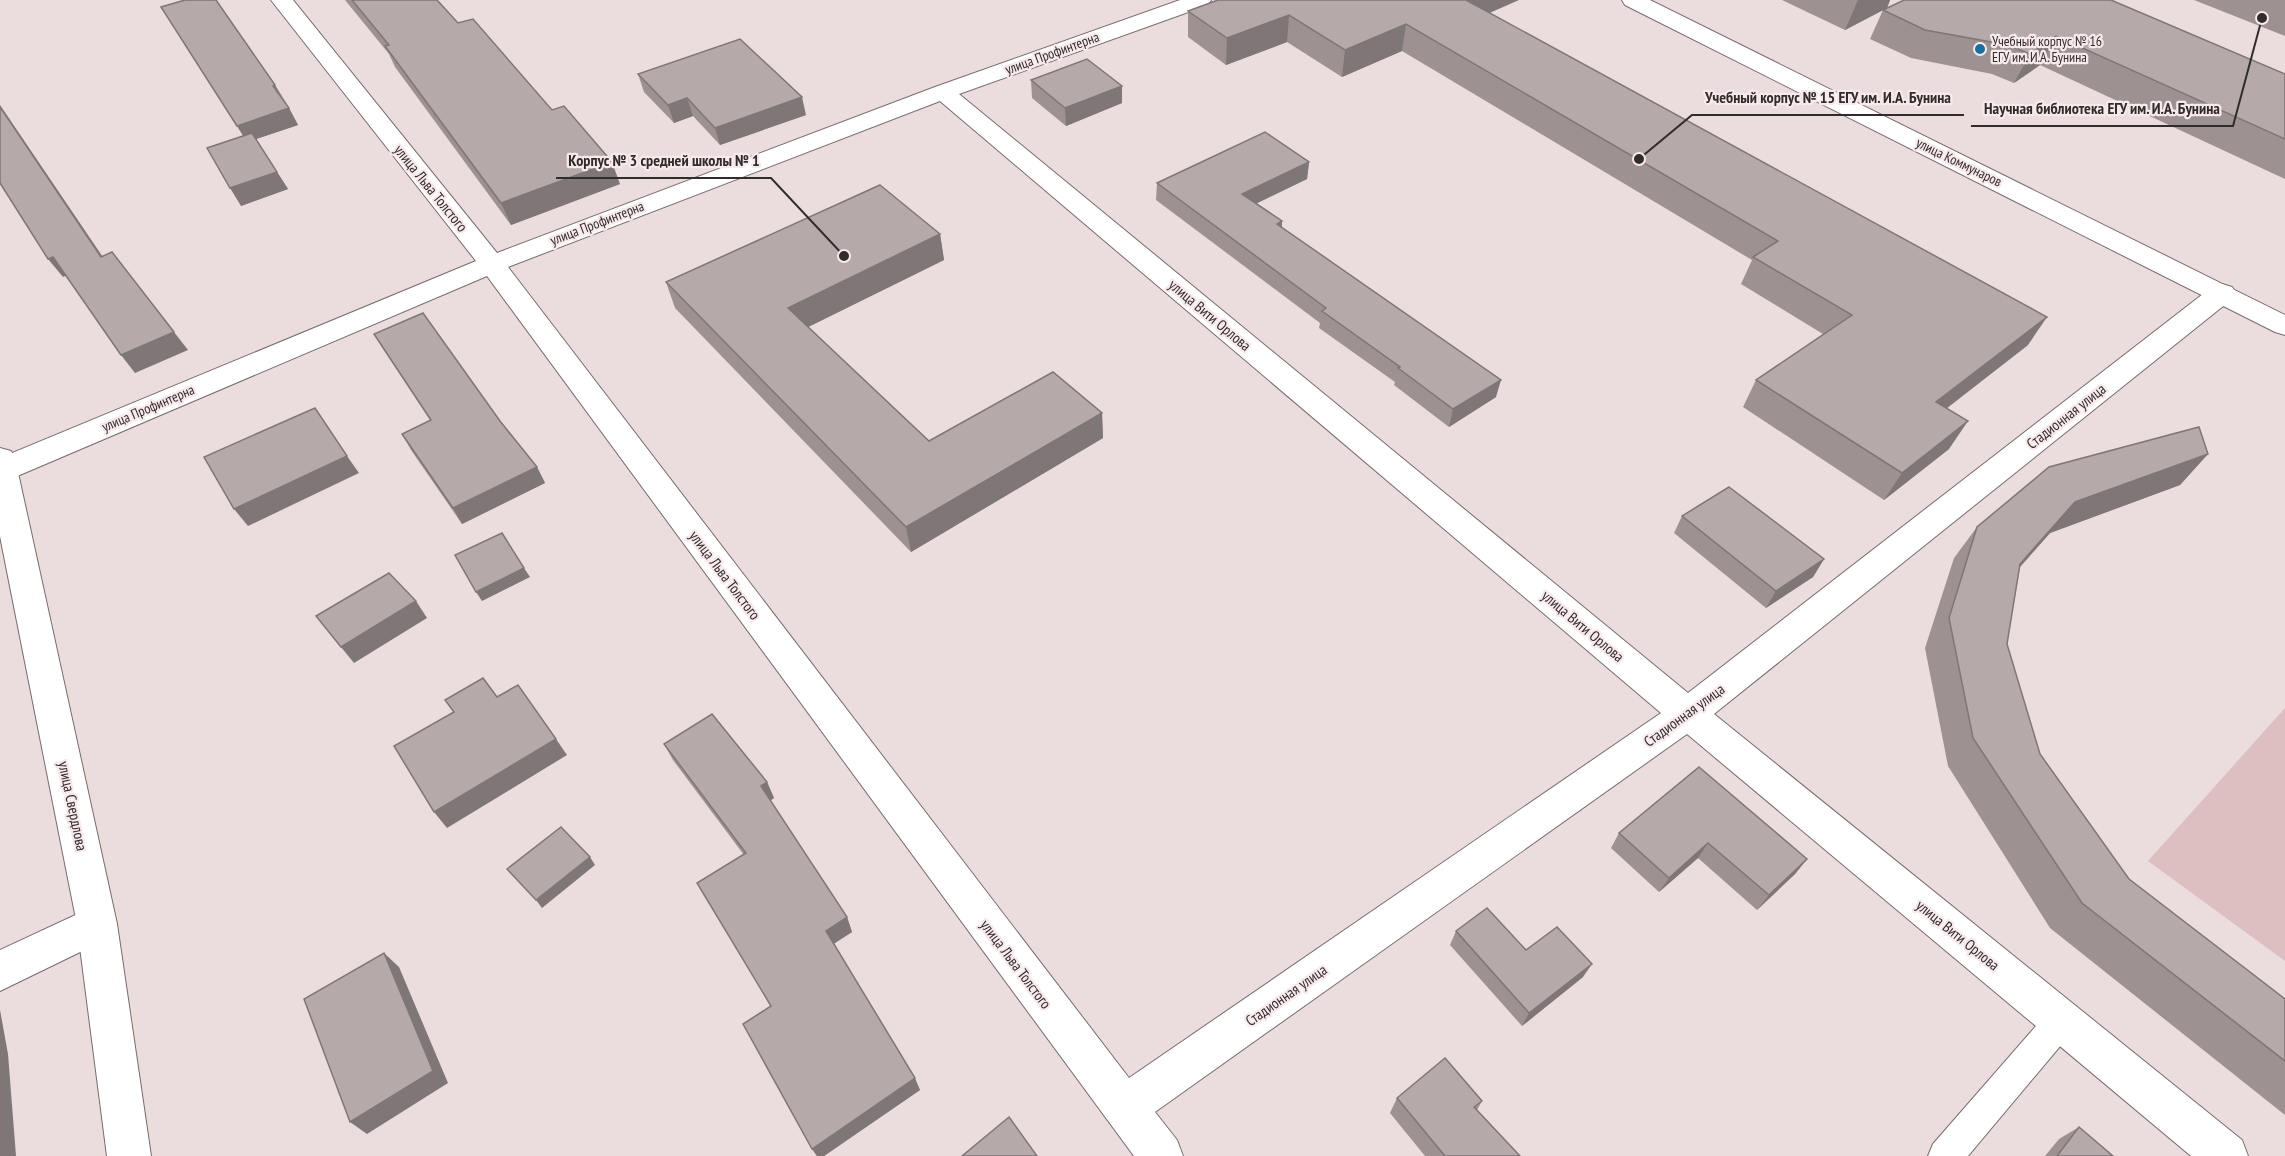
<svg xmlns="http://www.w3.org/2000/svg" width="2285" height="1156" font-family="'PT Sans Narrow',sans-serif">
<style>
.green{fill:#ddbec1}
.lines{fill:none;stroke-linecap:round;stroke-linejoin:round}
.lane-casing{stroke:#776c6d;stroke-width:2}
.street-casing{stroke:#776c6d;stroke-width:2}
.secondary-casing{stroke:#776c6d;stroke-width:2}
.lane{fill:#fff;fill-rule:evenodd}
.street{fill:#fff;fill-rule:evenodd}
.secondary{fill:#fff;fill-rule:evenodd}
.wall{fill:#9d9192}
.shaded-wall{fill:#7f7677}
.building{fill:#b6a9aa;stroke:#7f7677;stroke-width:1.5}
.poi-dot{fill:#1671a0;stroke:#f8eaec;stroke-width:2}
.labels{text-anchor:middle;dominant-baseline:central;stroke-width:4.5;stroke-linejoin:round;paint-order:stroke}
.far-poi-label{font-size:14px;fill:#312c2c;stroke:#f8eaec;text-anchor:start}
.far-street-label{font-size:14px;fill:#312c2c;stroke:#f8eaec}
.street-label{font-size:15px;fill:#312c2c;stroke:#f8eaec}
.leader{fill:none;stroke:#312c2c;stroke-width:2}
.callout-dot{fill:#312c2c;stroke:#f8eaec;stroke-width:2}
.callout-label{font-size:16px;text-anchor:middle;font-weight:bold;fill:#312c2c;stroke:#f8eaec;stroke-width:4.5;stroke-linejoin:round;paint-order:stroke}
</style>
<rect width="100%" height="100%" fill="#ebddde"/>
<path class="green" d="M2285,708V961L2148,861Z"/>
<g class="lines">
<g class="lane-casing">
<path id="lane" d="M2061,1005L2072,1010L2077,1021L2072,1032L1968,1156H1928L1933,1144L2050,1010Z"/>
</g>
<g class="street-casing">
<g id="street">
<path d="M271,0H293L497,253L935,87L1180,0H1211L1208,5L959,94L1688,693L2212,287L2222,284L2232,287L2236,293L2232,299L1714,714L2242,1140L2248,1156H2191L1687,734L1155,1112L1177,1140L1183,1156H1134L487,276L15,477L0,479V458L476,261ZM940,101L1661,713L1129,1078L508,267Z"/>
<path d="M97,905L111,911L117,924L111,937L0,991V950Z"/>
</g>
</g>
<g class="secondary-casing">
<g id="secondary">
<path d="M1622,0H1650L2285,315V335L2275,332L1625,5Z"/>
<path d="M0,448L11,451L15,459L117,924L151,1156H107L77,924L0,536Z"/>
</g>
</g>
<use href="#lane" class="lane"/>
<use href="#street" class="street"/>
<use href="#secondary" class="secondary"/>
</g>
<g class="wall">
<path d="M345,0H437L458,23L552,110L620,184L511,225L395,67L389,54Z"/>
<path d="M1782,0H1890L1887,8L1845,30Z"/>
<path d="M1904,0L2285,74V179L2040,65L2014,83L1992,74L1911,58L1870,39L1883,10Z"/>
<path d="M2194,0H2285V36Z"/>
<path d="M161,7L285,101L298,125L256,139L288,189L241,206L243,135Z"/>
<path d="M1188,11L1490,13L2028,345L1946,408L1949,449L1884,500L1743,407L1756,380L1823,334L1741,284L1752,260L1402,51L1342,77L1287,42L1226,65L1188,37Z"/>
<path d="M638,74L806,115L720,145L693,116L674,123L644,92Z"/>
<path d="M1031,80L1122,103L1066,126L1032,98Z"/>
<path d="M1309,162L1307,179L1256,203L1282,221V228L1496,397L1449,427L1394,385L1395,382L1319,328L1320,323L1156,200L1157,183Z"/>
<path d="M940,234L944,260L808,327L929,441L1102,413L1103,438L911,552L675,308L666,282Z"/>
<path d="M374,334L500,421L537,467L545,483L462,524L411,450L402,434L430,420L384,350Z"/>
<path d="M2208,454L2180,485L2050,533L2020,567L2007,644L2040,754L2129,879L2285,999V1115L2050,928L1948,766L1925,648L1954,558L1977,527Z"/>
<path d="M1682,516L1824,559L1813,577L1766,608L1674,533Z"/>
<path d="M664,744L767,782L774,798L770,801L847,917L852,932L833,944L920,1090L824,1156H817L812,1149L770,1006L744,855L673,760Z"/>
<path d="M1699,767L1807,859L1795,874L1757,910L1698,858L1659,892L1611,848L1619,833Z"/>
<path d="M1456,931L1526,950L1583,977L1522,1026L1450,945Z"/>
<path d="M1397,1098L1482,1101L1477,1110L1520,1156H1425L1390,1113Z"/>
<path d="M2079,1127L2113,1156H2045L2059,1139Z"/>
</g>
<g class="shaded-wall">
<path d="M1465,0H1519L1460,26Z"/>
<path d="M1858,0H1890L1887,8L1845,30Z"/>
<path d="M1289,15L1287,42L1226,65L1227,38Z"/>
<path d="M1406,24L1402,51L1342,77L1345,50Z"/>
<path d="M2056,36L2040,65L2014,83L2030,54Z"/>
<path d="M275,85L285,101L273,86Z"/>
<path d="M1122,86V103L1066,126L1065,108Z"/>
<path d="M802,97L806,115L720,145L715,128Z"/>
<path d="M687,98L693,116L674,123L668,105Z"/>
<path d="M0,105L115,275L101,257L0,107Z"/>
<path d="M289,108L298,125L247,142L237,126Z"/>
<path d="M612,162L620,184L511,225L501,203Z"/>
<path d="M1309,162L1307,179L1241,211L1242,194Z"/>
<path d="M277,172L288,189L241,206L230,188Z"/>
<path d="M1282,221L1281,239L1277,224Z"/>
<path d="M940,234L944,260L794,334L788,308Z"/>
<path d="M53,257L67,275L63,277L48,259Z"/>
<path d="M2047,317L2028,345L1919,430L1936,402Z"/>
<path d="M174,332L188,350L135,373L121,355Z"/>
<path d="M1501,380L1496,397L1449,427L1453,409Z"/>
<path d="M1102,413L1103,438L911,552L906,527Z"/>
<path d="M1968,421L1949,449L1884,500L1902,473Z"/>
<path d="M2208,454L2180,485L2050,533L1996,594L2020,564L2075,502Z"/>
<path d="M347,456L359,473L248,526L234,509Z"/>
<path d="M537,467L545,483L462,524L453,508Z"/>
<path d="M1824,559L1813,577L1766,608L1776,591Z"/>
<path d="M524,568L530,577L482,601L476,592Z"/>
<path d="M416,601L427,618L354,663L341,647Z"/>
<path d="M556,739L567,755L447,828L434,812Z"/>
<path d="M767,782L774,798L768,802L761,786Z"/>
<path d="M1708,843L1698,858L1659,892L1669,878Z"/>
<path d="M590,857L595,865L542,908L536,900Z"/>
<path d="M1807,859L1795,874L1757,910L1769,895Z"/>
<path d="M847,917L852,932L832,945L826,931Z"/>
<path d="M384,953L399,967L448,1083L367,1134L350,1122Z"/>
<path d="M1592,964L1583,977L1522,1026L1529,1013Z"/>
<path d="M0,1010L8,1054L16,1156H0Z"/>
<path d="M915,1078L920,1090L824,1156H817L812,1149Z"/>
</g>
<g class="building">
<path d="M185,0H216L275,85L273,86L289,108L237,126L161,7Z"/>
<path d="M352,0H437L458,23L473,19L552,110L564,106L612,162L501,203L385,46L389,45Z"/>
<path d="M1218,0H1466L2047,317L1936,402L1968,421L1902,473L1756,380L1852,315L1753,257L1778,241L1406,24L1345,50L1289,15L1227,38L1188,11Z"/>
<path d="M1904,0H2111L2285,74V139L2056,36L2030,54L2008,45L1925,30L1883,10Z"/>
<path d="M740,39L802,97L715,128L687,98L668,105L638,74Z"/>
<path d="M1087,59L1122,86L1065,108L1031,80Z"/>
<path d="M0,107L101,257L112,252L174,332L121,355L53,257L48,259L0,183Z"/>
<path d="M1265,132L1309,162L1242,194L1282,221L1277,224L1501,380L1453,409L1398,368L1400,367L1322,311L1326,308L1157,183Z"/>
<path d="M252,133L277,172L230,188L207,148Z"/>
<path d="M880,185L940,234L788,308L929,441L1053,372L1102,413L906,527L666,282Z"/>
<path d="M423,313L500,421L537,467L453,508L402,434L431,420L374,334Z"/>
<path d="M315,408L347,456L234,509L204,457Z"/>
<path d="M2199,427L2208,454L2075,502L2020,564L2007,644L2040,754L2129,879L2285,999V1061L2082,903L1973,738L1949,618L1977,527L2049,467Z"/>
<path d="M1729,487L1824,559L1776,591L1682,516Z"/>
<path d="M502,533L524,568L476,592L455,555Z"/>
<path d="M389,573L416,601L341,647L316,616Z"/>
<path d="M483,678L497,697L518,685L556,739L434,812L394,746L454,712L445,700Z"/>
<path d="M712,714L767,782L761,786L847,917L826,931L915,1078L812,1149L743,1024L771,1006L697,883L746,853L664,744Z"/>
<path d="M1699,767L1807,859L1769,895L1708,843L1669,878L1619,833Z"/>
<path d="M561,827L590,857L536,900L507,869Z"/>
<path d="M1487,908L1526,950L1557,927L1592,964L1529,1013L1456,931Z"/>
<path d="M384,953L433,1071L350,1122L304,999Z"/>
<path d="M1445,1058L1482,1101L1474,1107L1520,1156H1445L1397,1098Z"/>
<path d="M1009,1117L1037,1156H962Z"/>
<path d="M2079,1127L2113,1156H2057Z"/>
</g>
<circle class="poi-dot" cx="1980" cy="49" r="6"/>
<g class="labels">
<g class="far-poi-label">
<text x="1992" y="41">Учебный корпус № 16<tspan x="1992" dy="16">ЕГУ им. И.А. Бунина</tspan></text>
</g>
<g class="far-street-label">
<text transform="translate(1052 53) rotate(-20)">улица Профинтерна</text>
<text transform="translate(1959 162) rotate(26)">улица Коммунаров</text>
<text transform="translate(597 223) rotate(-21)">улица Профинтерна</text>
<text transform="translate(148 408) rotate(-23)">улица Профинтерна</text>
</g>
<g class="street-label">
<text transform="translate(431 188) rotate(51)">улица Льва Толстого</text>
<text transform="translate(1210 315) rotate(40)">улица Вити Орлова</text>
<text transform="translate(2066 416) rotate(-38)">Стадионная улица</text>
<text transform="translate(725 575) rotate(53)">улица Льва Толстого</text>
<text transform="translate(1583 626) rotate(40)">улица Вити Орлова</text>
<text transform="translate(1684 715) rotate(-36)">Стадионная улица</text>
<text transform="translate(73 806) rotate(78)">улица Свердлова</text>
<text transform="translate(1958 935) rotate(39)">улица Вити Орлова</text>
<text transform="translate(1016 964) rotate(53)">улица Льва Толстого</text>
<text transform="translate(1286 995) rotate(-35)">Стадионная улица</text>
</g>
</g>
<path class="leader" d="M1639 159L1692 115H1964M2262 18L2233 126H1971M844 256L771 178H556"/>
<g class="callout-dot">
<circle cx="1639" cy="159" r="6"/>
<circle cx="2262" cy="18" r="6"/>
<circle cx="844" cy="256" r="6"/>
</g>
<g class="callout-label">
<text x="1828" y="103">Учебный корпус № 15 ЕГУ им. И.А. Бунина</text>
<text x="2102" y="114">Научная библиотека ЕГУ им. И.А. Бунина</text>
<text x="664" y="166">Корпус № 3 средней школы № 1</text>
</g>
</svg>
